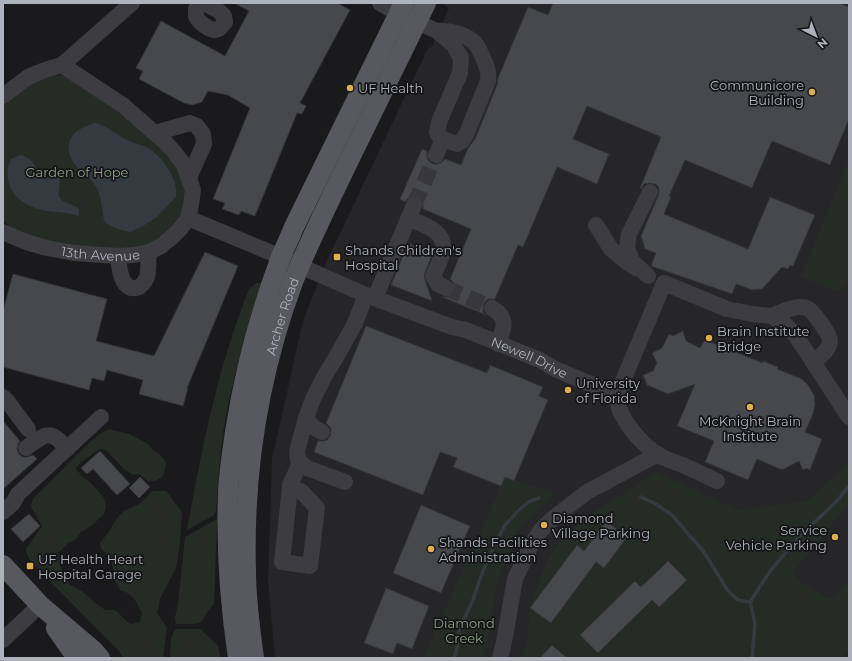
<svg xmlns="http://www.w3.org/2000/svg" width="852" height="661" font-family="Montserrat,sans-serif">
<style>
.built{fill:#262629}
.green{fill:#252c25}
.water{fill:#333b41}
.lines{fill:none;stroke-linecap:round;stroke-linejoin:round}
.stream{stroke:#333b41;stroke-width:3.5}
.building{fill:#47484c;stroke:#343438}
.minor-tunnel{stroke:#38383c;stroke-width:16;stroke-dasharray:16 8;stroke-linecap:butt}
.minor{stroke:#3c3c41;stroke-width:16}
.major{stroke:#58595f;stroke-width:20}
.poi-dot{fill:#deaf50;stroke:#151517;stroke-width:1.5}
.labels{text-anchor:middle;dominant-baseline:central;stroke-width:3.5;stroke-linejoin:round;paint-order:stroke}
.poi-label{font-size:13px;fill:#aeb2ba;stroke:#151517;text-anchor:start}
.park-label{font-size:13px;fill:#88a389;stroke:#151517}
.street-label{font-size:13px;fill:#aeb2ba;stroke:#151517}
</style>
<rect width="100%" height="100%" fill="#1a1a1c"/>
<path class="built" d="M444,3H849V658H275L268,580L272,459L303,321L325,265L428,48L432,47L449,8L445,5Z"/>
<g class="green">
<path d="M64,75L83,83L150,136L178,168L185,191V202L181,213L177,221L157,241L132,249L82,247L49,242L24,235L8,225L3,220V103L26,85L53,76Z"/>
<path d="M849,159V280L838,292L801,277Z"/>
<path d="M257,283H262C250,319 239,356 231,392C221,431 219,471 216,511L214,515L211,517L187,530C202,447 218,367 249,289L252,287L253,285Z"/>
<path d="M109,429L129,434L148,444L153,450L160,455L166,462C165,475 163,480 149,482L139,474L133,475L125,470L106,450L100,449L80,463L76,469L83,477L91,483L104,498L106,507L104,514L91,526L81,532L75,540L68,543L58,553L60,566L70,585L83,592L94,602L105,610H115L130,624L140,622L142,613C138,604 132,592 121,591L115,581L112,564L108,555L101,549L100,543L110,530L117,518L124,511L141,503L152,491H166L182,512L180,543L176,568L160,599L157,613L167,628L163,658H123L119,651L35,566L28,557L26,549C31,541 37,534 42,526L31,507L33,499L87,445L101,433Z"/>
<path d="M849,464V503L793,573L794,575L797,579L828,598C839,596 842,589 849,580V651L841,658H522L528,640L529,608L542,573L550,556L563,538L584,518L657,472L739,510L806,501Z"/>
<path d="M505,477L514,481L555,493L533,514L520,529L504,562L495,593L490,631L487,644L482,658H423Z"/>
<path d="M217,519L214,604L208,611L202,621L199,623L193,624H176L175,618L178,603L185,537Z"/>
<path d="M176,629H200L218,646L220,658H170C171,649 169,636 176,629Z"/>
</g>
<g class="water">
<path d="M95,123C107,126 116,134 127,140C134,144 141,144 148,148C161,156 173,172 176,188C176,191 176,194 176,197L157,217L143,226L130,232L118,229L105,223C101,211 103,197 95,185C90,178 84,173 78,168C68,158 64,142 76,132C80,128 89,125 95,123Z"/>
<path d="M20,155C40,158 35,185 59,177C62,185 54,194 63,201C67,204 72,204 78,208L79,214V216C67,211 54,213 42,210C17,204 0,185 11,159Z"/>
</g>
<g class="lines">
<g class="stream">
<path d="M641,497L656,504L672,515L704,552L728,591L738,600L750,602"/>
<path d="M750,602L770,571L801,535L836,502L849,486"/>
<path d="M750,602L755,624L752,658"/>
<path d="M453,658L456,654L459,631L473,600L481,576L492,550L505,525L518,511L528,502L539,498"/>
</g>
</g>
<g class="building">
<path d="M234,3H337L350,10L300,103L306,106L302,114L297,113L255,216L241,211L239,215L222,209L225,203L213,199L250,108L228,95L208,91L202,102L192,105L184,103L139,79L143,71L136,68L161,21L225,56L249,11Z"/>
<path d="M553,3H839L849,7V119L830,165L772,141L752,188L685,160L669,196L671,197L664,214L748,249L770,197L815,215L793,266L790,265L788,269L782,267L762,289L752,290L736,284L732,294L651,266L656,253L645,249L641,236L658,196L659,191L658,186L655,184L650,183L644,184L641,189L640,188L661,137L587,106L573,139L609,154L597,184L557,167L523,247L518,245L495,299H488L484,303L483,308V312L486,315L442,297H447L451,296L455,292V288L454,283L450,279L471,229L423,209V204L422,200L417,196H413L409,197L405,202L400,199L422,149L427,151V156L428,160L433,164H437L441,163L445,159L461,165L468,148L475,139L497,85L498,78L528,7L548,15Z"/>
<path d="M408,243L432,255L424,276L432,301L391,285Z"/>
<path d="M205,252L238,266L187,388H188L183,406L139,394L143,380L107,370L104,381L92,378L89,390L3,367V311L13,274L107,299L96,341L154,356Z"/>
<path d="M366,326L487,373L490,365L543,387L539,396L548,400L514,481L505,477L501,486L453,467L457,458L440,452L423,495L314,452L318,441H323L327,440L330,436L331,431L330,427L326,423Z"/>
<path d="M683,331L686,341L700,348L705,340L763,363V361L778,367L777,369L802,379L808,385L814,395L815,405L813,414L805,432L822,439L810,470L807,468L803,470L799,461L782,470L757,459L748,480L705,462L714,441L677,426L695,384L668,394L647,385L643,375L653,371L657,363L652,353L662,348L669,334L673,336Z"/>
<path d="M3,421L20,441L18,444L17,449L19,454L23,457H27L33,455L37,459L3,489Z"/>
<path d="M100,451L130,484L117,495L93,469L87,474L81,468Z"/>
<path d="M140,477L150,487L139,498L129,488Z"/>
<path d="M421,505L470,526L441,593L393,573Z"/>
<path d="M29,514L40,526L23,542L11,529Z"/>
<path d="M606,521L627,537L604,568L596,562L551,623L530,608L577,545L584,551Z"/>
<path d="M668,561L687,580L659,607L652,600L598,653L580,635L635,581L641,587Z"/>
<path d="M386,588L429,606L412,649L397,643L393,654L364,643Z"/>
<path d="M552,645L567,658H540Z"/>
</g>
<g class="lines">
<g class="minor-tunnel">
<path d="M414,205L436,155"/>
<path d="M446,288L492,308"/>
</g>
<g class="minor">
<path d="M380,3L399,14L437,31L454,45L457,51L461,58L460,73L439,122L437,132L439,136L443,139L457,144L462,141L466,135L488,81C489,72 487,67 484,60C481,54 479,48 475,43C466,34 449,30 437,31"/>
<path d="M196,9C196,11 196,14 196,16C198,22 208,29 214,30C216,30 218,29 220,28L225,22L224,16L219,11L206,4"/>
<path d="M3,96L28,77L45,70L62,65L132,3"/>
<path d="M155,133L190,123L197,126L203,134L204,144L189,178"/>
<path d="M436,155L443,139"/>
<path id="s1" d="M188,218L267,251L300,266L366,295L452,327L466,330L540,360L555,369L617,395"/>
<path d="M408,218C422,224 446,231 443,249C442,258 437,268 433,276L438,284L446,288"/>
<path d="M596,225L611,249L628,263L636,268"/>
<path id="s2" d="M3,232L26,242L47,248L74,253L118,256L134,255L149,252L161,246L172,237L181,228L188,218L191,204L193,190L184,165L175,153L167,144L124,106L62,65"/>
<path d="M118,256C119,267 121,294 139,287C143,285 145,281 147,277C149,270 148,260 149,252"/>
<path d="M648,276L632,261L627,247L629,234L650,192"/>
<path d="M375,298L414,205"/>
<path d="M492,308C509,318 504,328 498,344"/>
<path d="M771,316C779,313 793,306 801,307C803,307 805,307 807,308C813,311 830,334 830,341C830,350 819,357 813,362"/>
<path d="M3,397L8,402L28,429"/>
<path d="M306,418L313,427L322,432"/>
<path d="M26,448C45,434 51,428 67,449"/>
<path d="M717,481C708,477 698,472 689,468C680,463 669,461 660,456C642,445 616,417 617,395L664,283L727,309L752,314L771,316L785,324L796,336L849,417"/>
<path d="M345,482L307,468L298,460L297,451L306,418L313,399L324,377L338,354L355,323L366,295"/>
<path d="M290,487L302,492L317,508L310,566L282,562L290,487V485L300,463"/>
<path d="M3,512L13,503L18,494L101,417"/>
<path d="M3,640L40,605"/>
<path d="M500,658L504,642L515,579L531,545L540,531L552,519L587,492L658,454"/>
</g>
<g class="major">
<path d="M3,565L40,605L93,650L100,658"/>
<path d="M56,628L77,658"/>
<path d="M238,658C230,604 226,547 228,492C229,472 232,452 235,432C244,373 260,313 281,257C285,247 290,237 294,227L404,3"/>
<path id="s3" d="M254,658C250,629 246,600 246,572C243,473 259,374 293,282C310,239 331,198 351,156C376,105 401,54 426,3"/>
</g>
</g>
<g class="poi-dot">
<circle cx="350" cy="88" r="4"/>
<circle cx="812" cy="92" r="4"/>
<rect x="333" y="253" width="8" height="8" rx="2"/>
<circle cx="709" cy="338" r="4"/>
<circle cx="568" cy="390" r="4"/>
<circle cx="750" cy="407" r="4"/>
<circle cx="544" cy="525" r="4"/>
<circle cx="835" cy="537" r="4"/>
<circle cx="431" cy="549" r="4"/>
<rect x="26" y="562" width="8" height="8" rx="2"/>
</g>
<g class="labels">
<g class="poi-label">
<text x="804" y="85" text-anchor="end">Communicore<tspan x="804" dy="15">Building</tspan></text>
<text x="358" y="88">UF Health</text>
<text x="345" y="250">Shands Children's<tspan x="345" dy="15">Hospital</tspan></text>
<text x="717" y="331">Brain Institute<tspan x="717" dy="15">Bridge</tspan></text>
<text x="576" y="383">University<tspan x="576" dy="15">of Florida</tspan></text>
<text x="750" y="421" text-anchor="middle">McKnight Brain<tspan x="750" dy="15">Institute</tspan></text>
<text x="552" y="518">Diamond<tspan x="552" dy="15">Village Parking</tspan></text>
<text x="827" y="530" text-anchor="end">Service<tspan x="827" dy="15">Vehicle Parking</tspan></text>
<text x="439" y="542">Shands Facilities<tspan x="439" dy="15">Administration</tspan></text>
<text x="38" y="559">UF Health Heart<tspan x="38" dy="15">Hospital Garage</tspan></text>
</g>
<g class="park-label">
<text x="77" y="172">Garden of Hope</text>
<text x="464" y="623">Diamond<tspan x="464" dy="15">Creek</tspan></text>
</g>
<g class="street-label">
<text stroke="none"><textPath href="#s2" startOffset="101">13th Avenue</textPath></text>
<text stroke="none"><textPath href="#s3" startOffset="346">Archer Road</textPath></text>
<text stroke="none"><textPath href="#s1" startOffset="369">Newell Drive</textPath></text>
</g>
</g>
<rect width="852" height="661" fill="none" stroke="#aeb2ba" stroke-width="8"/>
<g transform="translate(816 36) rotate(138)" stroke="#151517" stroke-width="3" paint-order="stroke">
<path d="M0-3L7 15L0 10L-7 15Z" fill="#aeb2ba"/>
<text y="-6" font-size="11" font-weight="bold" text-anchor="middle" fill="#aeb2ba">N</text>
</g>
</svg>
